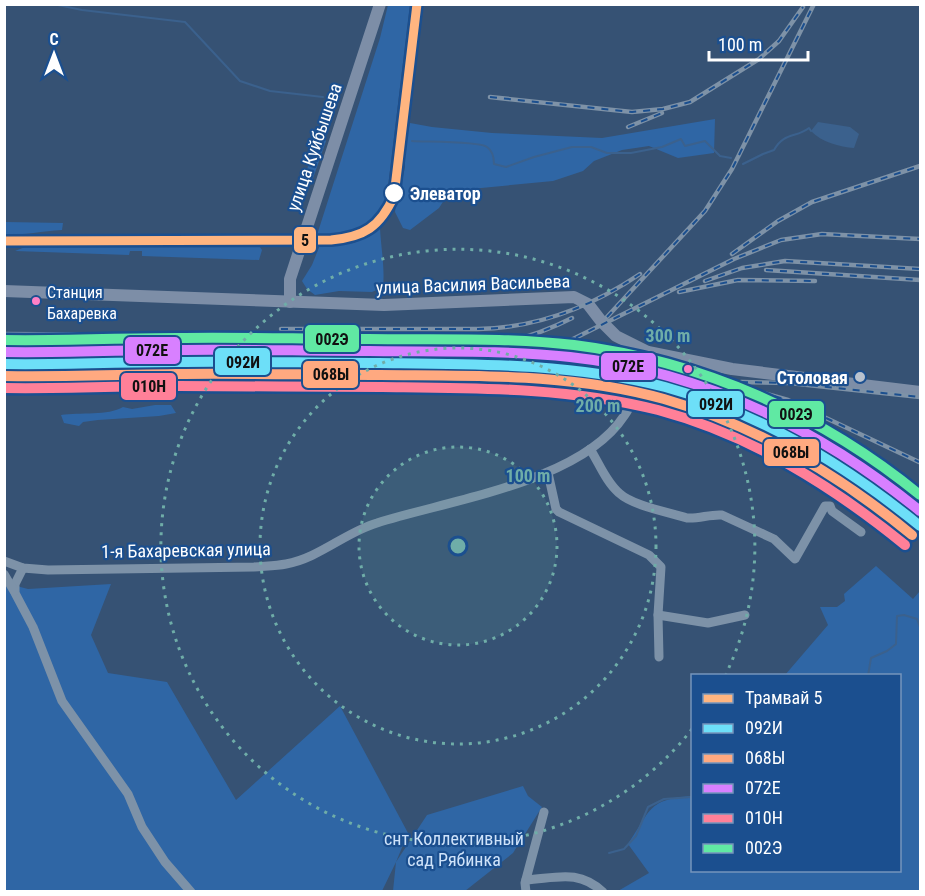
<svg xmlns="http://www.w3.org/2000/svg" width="925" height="896" font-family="'Roboto Condensed',sans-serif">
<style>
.green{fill:#2f66a5}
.water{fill:#3b618d}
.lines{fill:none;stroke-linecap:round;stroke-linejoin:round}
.stream{stroke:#3b618d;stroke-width:2}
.minor{stroke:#7d92a8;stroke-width:9}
.major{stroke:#7d8ea7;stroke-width:12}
.rail-casing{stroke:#7e92a7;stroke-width:4.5}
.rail{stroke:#1b4f8f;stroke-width:2;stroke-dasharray:7;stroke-linecap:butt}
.rail-1-casing{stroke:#1b4f8f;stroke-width:15}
.rail-2-casing{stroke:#1b4f8f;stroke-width:15}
.rail-3-casing{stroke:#1b4f8f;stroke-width:15}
.rail-4-casing{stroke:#1b4f8f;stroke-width:15}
.rail-5-casing{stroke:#1b4f8f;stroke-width:15}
.rail-1{stroke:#6ddff8;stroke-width:10}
.rail-2{stroke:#ffa980;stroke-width:10}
.rail-3{stroke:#d880ff;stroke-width:10}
.rail-4{stroke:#ff8098;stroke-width:10}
.rail-5{stroke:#60e9a3;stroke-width:10}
.tram-1-casing{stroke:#1b4f8f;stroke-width:14}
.tram-1{stroke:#ffb580;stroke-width:9}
.ring{fill:none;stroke:#6fada8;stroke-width:3;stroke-dasharray:3 6}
.stop-dot{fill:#fff;stroke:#1b4f8f;stroke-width:2}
.bus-dot{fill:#ff80c5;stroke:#1b4f8f;stroke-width:2}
.poi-dot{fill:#b9c2ce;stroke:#1b4f8f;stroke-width:2}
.labels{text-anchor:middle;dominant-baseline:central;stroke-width:4.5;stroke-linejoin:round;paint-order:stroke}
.bus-label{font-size:16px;fill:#fff;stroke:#1b4f8f;text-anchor:start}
.street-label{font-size:18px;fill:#fff;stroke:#1b4f8f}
.stop-label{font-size:18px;font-weight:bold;fill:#fff;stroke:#1b4f8f;text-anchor:start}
.poi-label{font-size:18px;font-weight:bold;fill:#fff;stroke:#1b4f8f;text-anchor:end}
.park-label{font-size:18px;fill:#cfe3fa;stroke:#1b4f8f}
.centre{fill:#6fada8;stroke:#1b4f8f;stroke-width:3}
.ring-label{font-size:18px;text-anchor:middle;font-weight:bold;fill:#6fada8;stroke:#1b4f8f;stroke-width:4.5;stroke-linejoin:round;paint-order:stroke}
.line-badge{stroke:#1b4f8f;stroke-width:2}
.pale-badge-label{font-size:16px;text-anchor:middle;font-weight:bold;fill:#111}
</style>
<rect width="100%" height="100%" fill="#365274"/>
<g class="green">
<path d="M388,5H410L386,203C362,236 353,231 316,238L380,38Z"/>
<path d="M715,119L714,153L678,158L649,146L622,150L594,161L583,171L553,181L450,191L439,208L410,230L403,228L395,212L398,186L402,181L405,167L404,144L407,136L410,123L432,127L492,133L602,138Z"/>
<path d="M318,134L322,135L326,141L311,184L306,190L301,189Z"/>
<path d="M5,222L63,223L62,230C43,231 24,235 5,235Z"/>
<path d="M380,228C381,248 385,268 383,287L372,292L339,291L315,295L307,289L302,281L312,265L320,245L354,243Z"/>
<path d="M35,243H257L262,250L259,260L142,256V251H130L129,255L15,251Z"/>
<path d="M155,405H171L176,413L159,416L98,420L83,422L79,426L64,423L61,415C80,412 108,416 123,407L132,409Z"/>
<path d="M876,566L913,599L920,591V891H618L649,873L628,844C651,811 647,799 692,796V870H900V676L785,675L828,625L820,607H837L845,601L844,594Z"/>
<path d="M5,583L28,589L111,584L91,635L108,673L167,682L236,800L340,706L408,833L396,862L427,815L523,786L528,796L542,807L513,853L465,891H393L396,862L382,891L5,892Z"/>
</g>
<path class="water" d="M818,122L850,127L859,134L854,148C840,147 821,142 811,131Z"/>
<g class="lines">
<g class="stream">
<path d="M53,4L82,10L185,22L240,81L270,91L323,97"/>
<path d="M412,141C425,142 479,141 487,147C493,151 494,158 494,164L506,167L534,157L572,147H591L607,153H631L662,147L681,139L685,146L705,141L720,156L731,158"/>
<path d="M743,164L763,154L774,150C784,132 796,138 809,128L811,131"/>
<path d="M868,676L871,658L887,651L896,644L897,616L904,615L917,619L920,627"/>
<path d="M609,853L624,849L636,836L648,807L664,799L692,797"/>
</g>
<g class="minor">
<path d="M590,449C599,463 606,482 619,493C633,506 668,512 687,518C699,519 710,514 722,515L774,539L795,559L825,506H830L832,511L861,532"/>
<path d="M548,473L556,509L559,512L649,555L661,567L658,615L659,657"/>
<path d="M4,561L23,568L48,570L254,567C265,566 276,566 286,564C319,558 346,532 377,523C449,500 581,482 624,416C637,398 641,373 648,352"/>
<path d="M23,568L15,584V593L33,627L62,701L128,794L142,827L165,862L191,892"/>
<path d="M4,574L14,591"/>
<path d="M658,615L708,623L745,615"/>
<path d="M526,880C557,878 578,869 603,892"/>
<path d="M526,892L525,883L544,812"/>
</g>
<g class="major">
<path d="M4,291L384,305L574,297L588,304L601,321L616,336L648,352L732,369L920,392"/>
<path d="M290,302V279L380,4"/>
</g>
<g class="rail-casing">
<g id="rail">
<path d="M490,97L632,112L663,109L690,102L759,59L779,41L803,7"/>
<path d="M628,127L662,113"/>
<path d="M732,254L778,221L812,202L920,166"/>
<path d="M766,270L920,280"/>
<path d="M705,281L742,268L785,261L920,269"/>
<path d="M679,292L738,280L815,281"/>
<path d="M607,317L705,211L732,169L814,4"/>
<path d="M281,329H478C537,328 591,307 640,274"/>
<path d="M4,334L276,336L363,343"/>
<path d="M550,348L569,341L734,259L781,240L822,234L920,239"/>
<path d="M448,349C492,348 533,338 572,318"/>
<path d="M472,359L568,351L620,359L753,390L788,400L919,462"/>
<path d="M741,382L789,383L920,397"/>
</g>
</g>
<use href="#rail" class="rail"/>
<g class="rail-1-casing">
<path id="rail-1" d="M4,364C62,365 120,362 177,362C244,361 312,363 379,363C476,364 571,363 665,387C760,413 844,464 920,526"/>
</g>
<g class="rail-2-casing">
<path id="rail-2" d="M4,376C62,377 119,375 176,374C244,373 312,375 380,375C476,376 571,373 664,399C757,426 838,474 912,535"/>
</g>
<g class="rail-3-casing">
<path id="rail-3" d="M4,352C62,353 120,350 177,350C241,349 305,351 369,351C436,352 503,350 570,357C701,371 819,429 920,511"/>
</g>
<g class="rail-4-casing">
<path id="rail-4" d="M4,388C63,389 121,386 179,386C247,386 314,387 382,387C475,388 567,387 658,410C751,435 831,485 905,545"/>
</g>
<g class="rail-5-casing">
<path id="rail-5" d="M4,340C62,341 119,338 177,338C241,337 305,339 368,339C437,340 506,337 574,345C702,361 821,414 920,495"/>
</g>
<use href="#rail-1" class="rail-1"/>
<use href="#rail-2" class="rail-2"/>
<use href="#rail-3" class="rail-3"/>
<use href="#rail-4" class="rail-4"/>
<use href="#rail-5" class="rail-5"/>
<g class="tram-1-casing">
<path id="tram-1" d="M4,241L331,240C364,237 380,227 394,196L417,4"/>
</g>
<use href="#tram-1" class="tram-1"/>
</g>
<circle cx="458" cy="546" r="99" fill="#6fada8" fill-opacity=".12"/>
<g class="ring">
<circle cx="458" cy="546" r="99"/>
<circle cx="458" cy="546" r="198"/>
<path d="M692 729A297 297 0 1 1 726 674"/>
</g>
<circle class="stop-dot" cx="394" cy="193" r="10"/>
<g class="bus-dot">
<circle cx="36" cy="301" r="5"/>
<circle cx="688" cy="369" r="5"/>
</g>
<circle class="poi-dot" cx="860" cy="377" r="6"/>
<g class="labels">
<g class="bus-label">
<text x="47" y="292">Станция<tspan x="47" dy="21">Бахаревка</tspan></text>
</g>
<g class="street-label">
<text transform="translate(314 147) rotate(-71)">улица Куйбышева</text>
<text transform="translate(473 284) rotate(-2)">улица Василия Васильева</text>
<text transform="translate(186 550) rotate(-1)">1-я Бахаревская улица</text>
</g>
<g class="stop-label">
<text x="410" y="193">Элеватор</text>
</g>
<g class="poi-label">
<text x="848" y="377">Столовая</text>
</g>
<g class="park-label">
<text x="454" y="838">снт Коллективный<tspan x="454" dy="21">сад Рябинка</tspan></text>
</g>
</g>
<circle cx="458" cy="546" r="9" class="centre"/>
<g class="ring-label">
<text x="668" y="342">300 m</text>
<text x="598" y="412">200 m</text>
<text x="528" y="482">100 m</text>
</g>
<g class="line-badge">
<rect x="293" y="226" width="24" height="28" rx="6" fill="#ffb580"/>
<rect x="304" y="324" width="56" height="29" rx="6" fill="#60e9a3"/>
<rect x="124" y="336" width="57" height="29" rx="6" fill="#d880ff"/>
<rect x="214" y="347" width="57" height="29" rx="6" fill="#6ddff8"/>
<rect x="600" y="352" width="57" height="29" rx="6" fill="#d880ff"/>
<rect x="302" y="360" width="57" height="29" rx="6" fill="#ffa980"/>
<rect x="120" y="372" width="57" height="29" rx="6" fill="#ff8098"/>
<rect x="687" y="390" width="57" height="28" rx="6" fill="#6ddff8"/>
<rect x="768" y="400" width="57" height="28" rx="6" fill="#60e9a3"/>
<rect x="763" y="438" width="57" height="29" rx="6" fill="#ffa980"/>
</g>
<g class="pale-badge-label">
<text x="305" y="246">5</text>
<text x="332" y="345">002Э</text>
<text x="152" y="356">072Е</text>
<text x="243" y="368">092И</text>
<text x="628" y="372">072Е</text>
<text x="331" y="380">068Ы</text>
<text x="149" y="392">010Н</text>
<text x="716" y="410">092И</text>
<text x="796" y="420">002Э</text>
<text x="791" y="458">068Ы</text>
</g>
<rect width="925" height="896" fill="none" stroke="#ffffff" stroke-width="12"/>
<rect x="691" y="674" width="210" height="198" fill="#1b4f8f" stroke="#7695bc" stroke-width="1.5"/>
<rect x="703" y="694" width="30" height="9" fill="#ffb580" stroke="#7695bc" stroke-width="1.5"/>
<text x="745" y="704" font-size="18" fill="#ffffff">Трамвай 5</text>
<rect x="703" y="724" width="30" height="9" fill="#6ddff8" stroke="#7695bc" stroke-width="1.5"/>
<text x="745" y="734" font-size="18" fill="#ffffff">092И</text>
<rect x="703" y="754" width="30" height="9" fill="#ffa980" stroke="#7695bc" stroke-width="1.5"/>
<text x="745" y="764" font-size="18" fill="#ffffff">068Ы</text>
<rect x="703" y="784" width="30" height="9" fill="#d880ff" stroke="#7695bc" stroke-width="1.5"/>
<text x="745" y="794" font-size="18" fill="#ffffff">072Е</text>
<rect x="703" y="814" width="30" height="9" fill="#ff8098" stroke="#7695bc" stroke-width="1.5"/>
<text x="745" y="824" font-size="18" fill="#ffffff">010Н</text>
<rect x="703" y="844" width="30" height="9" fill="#60e9a3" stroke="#7695bc" stroke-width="1.5"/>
<text x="745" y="854" font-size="18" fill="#ffffff">002Э</text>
<g transform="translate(54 54)" stroke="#1b4f8f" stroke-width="4.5" paint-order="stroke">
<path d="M0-4.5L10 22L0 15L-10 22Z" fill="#ffffff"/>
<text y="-9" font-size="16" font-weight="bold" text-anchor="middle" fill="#ffffff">С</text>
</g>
<path d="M709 51v9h99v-9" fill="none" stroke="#ffffff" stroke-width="3"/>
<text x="718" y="51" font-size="18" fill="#ffffff" stroke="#1b4f8f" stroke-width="4.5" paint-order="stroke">100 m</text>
</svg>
